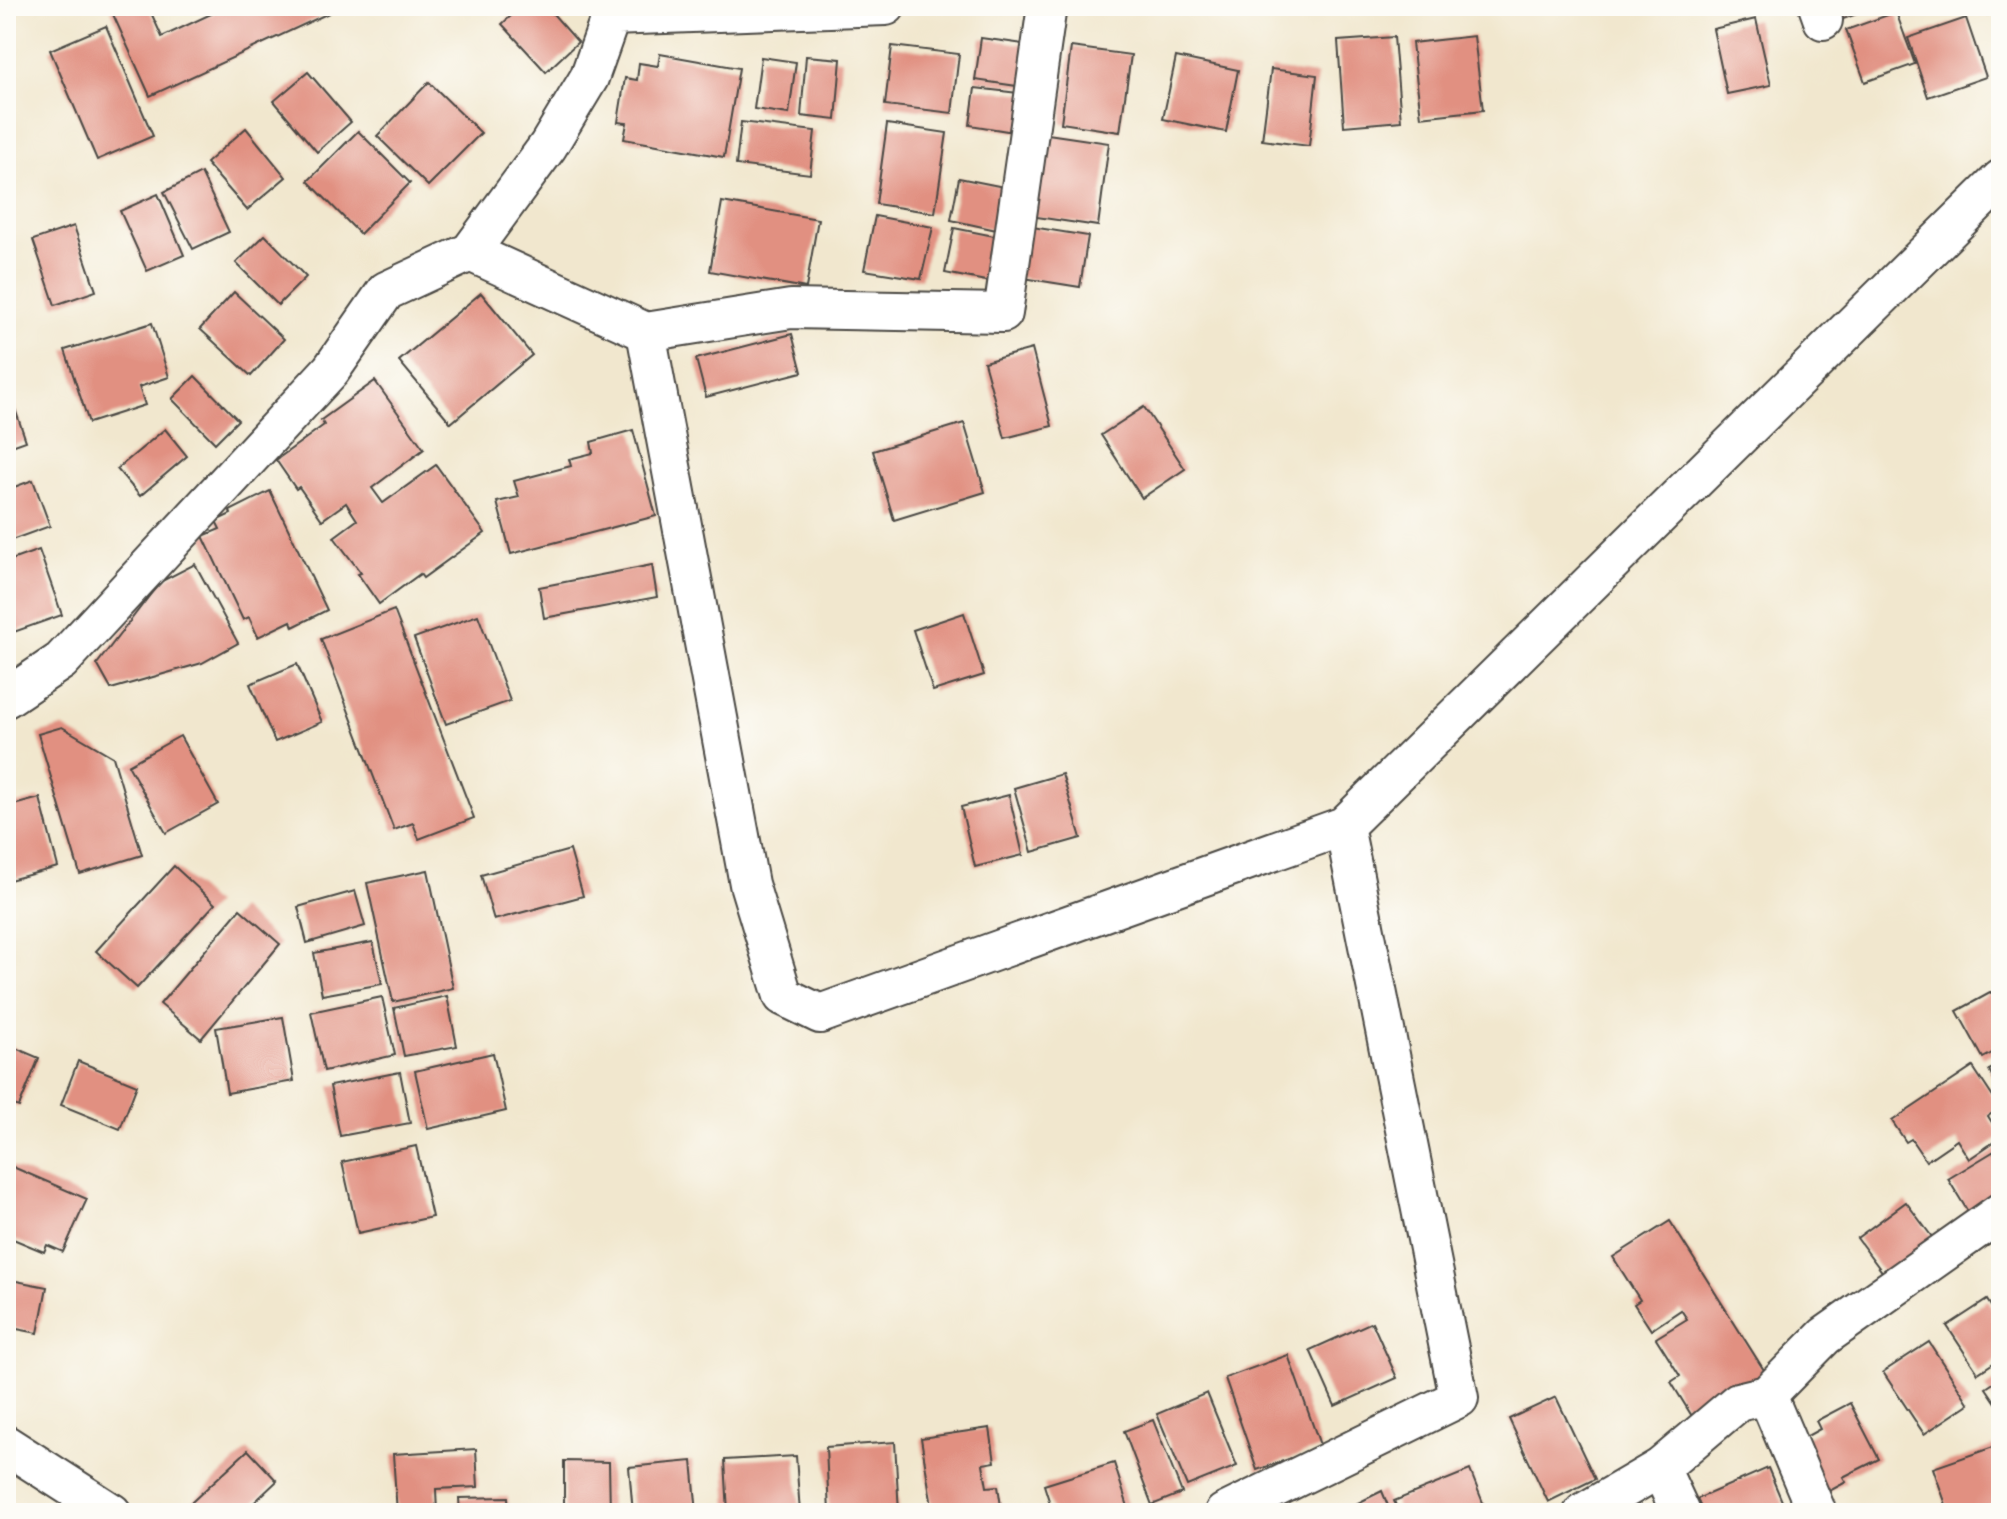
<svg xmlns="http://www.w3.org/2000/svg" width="2007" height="1519" font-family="Cardo,serif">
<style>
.building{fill:#e19081}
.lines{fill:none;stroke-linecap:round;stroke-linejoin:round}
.street-casing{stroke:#494743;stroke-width:42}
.street{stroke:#fff;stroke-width:38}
</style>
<rect width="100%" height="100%" fill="#fdfcf7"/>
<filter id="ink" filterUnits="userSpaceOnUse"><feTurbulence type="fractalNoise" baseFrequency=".0125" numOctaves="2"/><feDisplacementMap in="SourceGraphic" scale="16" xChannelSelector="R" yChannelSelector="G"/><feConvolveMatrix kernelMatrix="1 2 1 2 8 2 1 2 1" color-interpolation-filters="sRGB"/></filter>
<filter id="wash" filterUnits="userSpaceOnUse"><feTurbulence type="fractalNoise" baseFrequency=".006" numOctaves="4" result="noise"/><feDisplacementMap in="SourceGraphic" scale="32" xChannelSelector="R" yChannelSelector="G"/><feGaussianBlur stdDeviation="1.8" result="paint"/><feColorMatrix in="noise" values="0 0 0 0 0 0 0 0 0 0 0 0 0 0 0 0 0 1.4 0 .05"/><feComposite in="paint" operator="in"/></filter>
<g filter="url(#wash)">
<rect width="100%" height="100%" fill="#f1e7ce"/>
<g id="blocks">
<g class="building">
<path d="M119,6H148L162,37L228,6H328L331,12L150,96L111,10Z"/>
<path d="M522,6H546L578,42L546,72L502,24Z"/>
<path d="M1824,6H1878L1830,24Z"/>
<path d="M1985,6H2001V11L1988,15Z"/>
<path d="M1896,12L1915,64L1865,82L1846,30Z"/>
<path d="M1966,18L1986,77L1928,97L1908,38Z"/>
<path d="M1756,19L1771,85L1727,94L1713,29Z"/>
<path d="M106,26L153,136L97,160L50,50Z"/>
<path d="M1474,36L1483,110L1421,117L1412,43Z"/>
<path d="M1394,37L1401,121L1344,126L1338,41Z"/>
<path d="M981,38L1030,45L1024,87L975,80Z"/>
<path d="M892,46L959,54L952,113L885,105Z"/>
<path d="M1071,47L1131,55L1120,132L1061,123Z"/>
<path d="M660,54L739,68L724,157L624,139L627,123L618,122L625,78L637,80L639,63L658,66Z"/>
<path d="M806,56L841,59L836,120L801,116Z"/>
<path d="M761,57L796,62L789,114L754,109Z"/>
<path d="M1176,57L1238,70L1226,132L1163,119Z"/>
<path d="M1271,69L1317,75L1309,146L1262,140Z"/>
<path d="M308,72L351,122L317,152L274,101Z"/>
<path d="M429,82L481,133L428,186L377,136Z"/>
<path d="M975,88L1027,94L1020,133L970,125Z"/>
<path d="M741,122L815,131L810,174L736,165Z"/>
<path d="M887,124L947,133L935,213L876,204Z"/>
<path d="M246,128L286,177L247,210L206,163Z"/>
<path d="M358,131L410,183L360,234L308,181Z"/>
<path d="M1041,133L1109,143L1098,226L1030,216Z"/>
<path d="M201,173L229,232L193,249L164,192Z"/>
<path d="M959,178L1009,188L1001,231L951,220Z"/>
<path d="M158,194L184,255L147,271L120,211Z"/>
<path d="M722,202L818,219L806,288L710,271Z"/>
<path d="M875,216L933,227L921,279L864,270Z"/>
<path d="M74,226L96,291L55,305L33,240Z"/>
<path d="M1026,226L1088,236L1080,287L1017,277Z"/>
<path d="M954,228L999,237L991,282L945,273Z"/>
<path d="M265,235L306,277L278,305L236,263Z"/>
<path d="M234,292L284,339L251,376L200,329Z"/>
<path d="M481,293L532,355L451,423L399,361Z"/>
<path d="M152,323L169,377L139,387L145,405L89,423L65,350Z"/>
<path d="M792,334L802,372L706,397L696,359Z"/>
<path d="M1032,349L1052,426L1005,438L984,362Z"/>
<path d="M195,376L238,420L215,443L172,399Z"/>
<path d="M375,381L424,449L372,488L383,503L436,465L485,533L423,578L420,574L379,604L358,574L361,573L334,537L357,520L346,503L322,520L299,487L296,489L276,460L324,425L321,420Z"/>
<path d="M14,406L26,441L6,448V409Z"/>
<path d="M1144,407L1185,469L1142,498L1101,435Z"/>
<path d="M964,423L985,492L894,520L873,451Z"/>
<path d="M165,429L187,456L140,496L117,469Z"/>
<path d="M633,430L656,516L511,554L497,502L519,497L514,481L571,466L569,459L593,453L591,442Z"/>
<path d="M33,480L50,526L6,542V490Z"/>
<path d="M270,491L327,610L293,627L291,621L258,637L249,617L243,620L203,536L220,529L216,521L231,514L230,511Z"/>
<path d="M39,550L62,615L11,633L6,618V562Z"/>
<path d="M195,564L238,643L202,663L111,689L97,664L160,582Z"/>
<path d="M652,565L657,597L544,618L539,587Z"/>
<path d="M394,610L474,818L419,839L413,823L394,830L321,639Z"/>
<path d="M964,613L984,675L933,691L913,630Z"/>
<path d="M478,615L510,701L446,724L414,638Z"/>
<path d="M297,664L322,722L275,742L250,684Z"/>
<path d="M62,727L113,757L142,855L80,874L38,734Z"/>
<path d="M180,736L218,804L166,833L128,765Z"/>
<path d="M1062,774L1081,838L1032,852L1014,788Z"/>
<path d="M1009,795L1023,855L975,867L961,807Z"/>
<path d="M40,798L58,867L6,881V807Z"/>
<path d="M570,850L583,896L494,920L481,875Z"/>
<path d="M174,866L215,904L137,988L96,951Z"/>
<path d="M428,870L453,988L393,1002L367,883Z"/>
<path d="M355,891L365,926L307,943L298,907Z"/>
<path d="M240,909L280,944L201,1039L160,1004Z"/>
<path d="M373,942L382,984L322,995L314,953Z"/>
<path d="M2001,987V1048L1983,1058L1957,1011Z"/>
<path d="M447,996L457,1046L404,1056L394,1008Z"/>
<path d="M382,997L395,1055L324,1071L311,1012Z"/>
<path d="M283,1017L294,1081L227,1093L216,1028Z"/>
<path d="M6,1044L39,1058L19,1107L6,1102Z"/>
<path d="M493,1053L506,1111L428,1129L415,1071Z"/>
<path d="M78,1061L137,1085L120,1129L61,1105Z"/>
<path d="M2001,1064V1093L1989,1070Z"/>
<path d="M1973,1067L2000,1108L1988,1116L2001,1137L1969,1159L1957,1140L1926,1161L1911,1139L1906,1142L1892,1121Z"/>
<path d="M400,1072L410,1123L340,1136L330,1086Z"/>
<path d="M416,1146L432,1217L358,1233L342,1162Z"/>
<path d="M2001,1147V1214L1978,1228L1948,1179Z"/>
<path d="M6,1164L87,1199L63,1252L47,1245L44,1252L6,1236Z"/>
<path d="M1906,1202L1938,1245L1889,1281L1857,1238Z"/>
<path d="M1670,1221L1767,1375L1695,1421L1671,1382L1680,1376L1656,1338L1687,1319L1681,1310L1651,1330L1634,1304L1640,1300L1613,1257Z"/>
<path d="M6,1279L47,1287L38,1333L6,1327Z"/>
<path d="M1987,1300L2001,1322V1358L1978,1373L1947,1326Z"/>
<path d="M1372,1322L1397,1378L1335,1406L1310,1350Z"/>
<path d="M1929,1342L1969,1404L1924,1434L1883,1372Z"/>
<path d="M1288,1355L1321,1448L1257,1470L1225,1378Z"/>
<path d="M2001,1378V1410L1986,1388Z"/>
<path d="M1207,1393L1237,1466L1187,1486L1157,1414Z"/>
<path d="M1556,1397L1595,1479L1548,1502L1509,1419Z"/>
<path d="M1850,1403L1879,1459L1843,1477L1846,1482L1826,1493L1798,1441L1820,1429L1816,1421Z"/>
<path d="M1153,1420L1182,1493L1152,1505L1124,1431Z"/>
<path d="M990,1428L995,1462L983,1464L987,1487L998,1486L1002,1513H933L921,1438Z"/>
<path d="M895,1442L899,1513H829L826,1447Z"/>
<path d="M1996,1446L2001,1460V1502L1971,1513H1949L1933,1468Z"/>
<path d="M476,1449L478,1487L436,1489L437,1513H397L393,1454Z"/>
<path d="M248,1450L277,1481L243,1513H180Z"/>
<path d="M796,1456L800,1513H728L725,1460Z"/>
<path d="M564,1461L609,1462L610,1513H564Z"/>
<path d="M692,1461L697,1513H633L629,1467Z"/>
<path d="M1114,1463L1130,1513H1053L1044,1485Z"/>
<path d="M1768,1468L1787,1513H1703L1697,1499Z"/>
<path d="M1470,1470L1487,1513H1399L1394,1501Z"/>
<path d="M1382,1491L1391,1513H1338Z"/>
<path d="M508,1497L509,1513H460L459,1498Z"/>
</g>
</g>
</g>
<g filter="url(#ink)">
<use href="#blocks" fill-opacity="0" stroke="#494743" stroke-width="2"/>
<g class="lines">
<g class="street-casing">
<g id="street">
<path d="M1818,6L1823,20"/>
<path d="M470,252L646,332L791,309L1003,313L1047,6"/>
<path d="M646,332L749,884L783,996L820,1014L1344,826L2001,179"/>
<path d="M6,698L61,661L331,370L386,291L470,252L548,146L589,78L611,16L886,6"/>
<path d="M1767,1395L1817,1513"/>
<path d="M6,1445L112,1513"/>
<path d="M1660,1468L1681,1513"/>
<path d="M1224,1513L1459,1398L1344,826"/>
<path d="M1583,1513L1660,1468L1738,1402L1767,1395L1825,1336L2001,1212"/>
</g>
</g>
<use href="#street" class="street"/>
</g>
</g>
<rect width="2007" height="1519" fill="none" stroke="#fdfcf7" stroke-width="32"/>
</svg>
